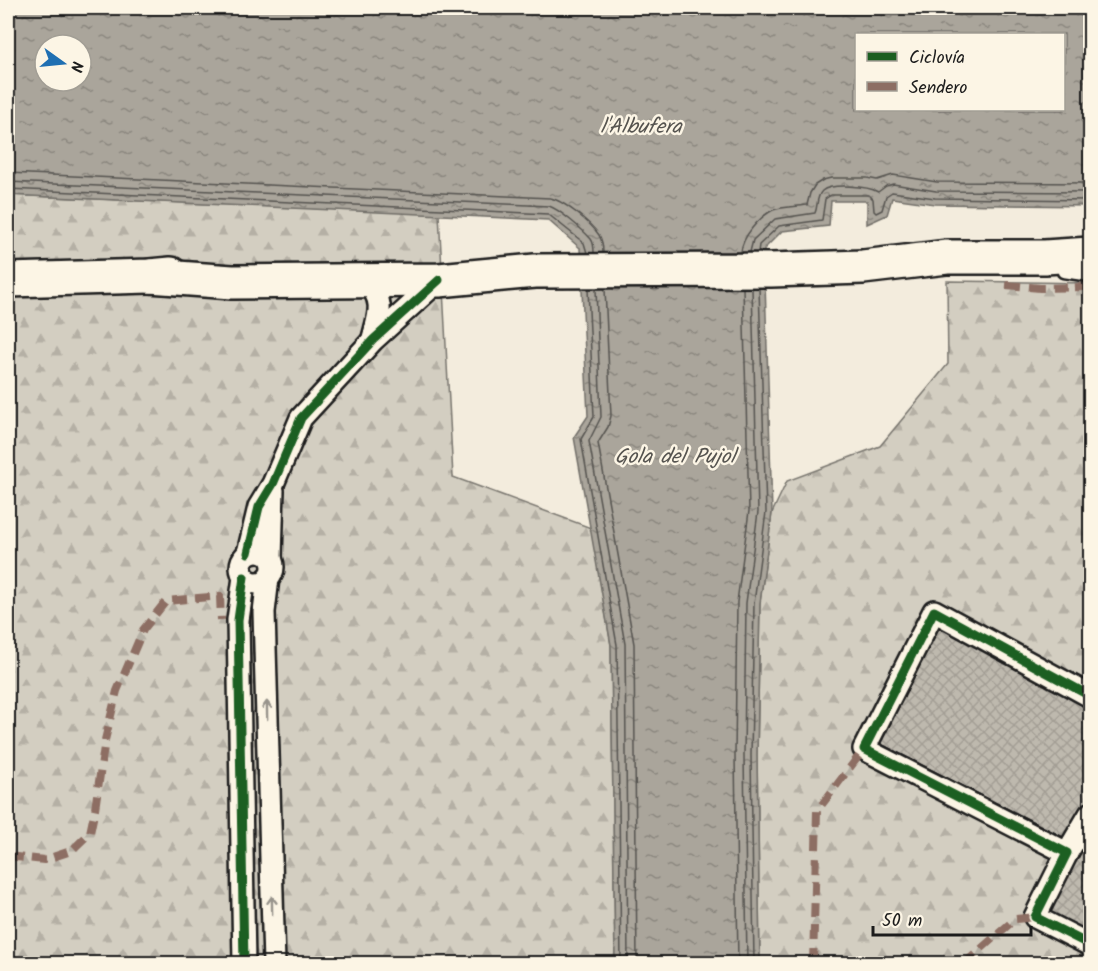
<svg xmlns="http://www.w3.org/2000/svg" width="1098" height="971" font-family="Kalam,sans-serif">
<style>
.forest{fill:url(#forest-firs);stroke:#78756e;stroke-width:1.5}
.water{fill:url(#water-ripples);stroke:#716e68;stroke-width:1.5;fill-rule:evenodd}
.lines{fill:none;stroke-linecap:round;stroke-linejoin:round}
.shore{stroke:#55534f;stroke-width:1.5}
.building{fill:url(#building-cross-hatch);stroke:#1c1c1c;stroke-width:1.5}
.lane-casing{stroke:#1c1c1c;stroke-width:15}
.street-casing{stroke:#1c1c1c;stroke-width:26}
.primary-casing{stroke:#1c1c1c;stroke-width:38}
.lane{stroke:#fcf5e5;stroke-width:10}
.street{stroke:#fcf5e5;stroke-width:21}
.primary{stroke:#fcf5e5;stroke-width:33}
.quiet{stroke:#8d6e63;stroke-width:8;stroke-dasharray:15 8;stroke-linecap:butt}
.cycleway-casing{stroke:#fcf5e5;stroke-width:13}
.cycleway{stroke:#1b5e20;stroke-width:9}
.oneway{stroke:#97938b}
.labels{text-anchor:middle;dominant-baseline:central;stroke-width:5;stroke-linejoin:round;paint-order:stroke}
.water-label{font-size:21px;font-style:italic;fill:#55534f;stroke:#fcf5e5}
</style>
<defs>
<pattern id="forest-firs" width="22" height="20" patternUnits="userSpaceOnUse" patternTransform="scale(1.5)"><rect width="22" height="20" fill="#d3cec1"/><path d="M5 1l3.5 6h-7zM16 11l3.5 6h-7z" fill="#b5b0a5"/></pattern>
<pattern id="water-ripples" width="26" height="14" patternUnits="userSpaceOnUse" patternTransform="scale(1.5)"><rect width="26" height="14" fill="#aaa59b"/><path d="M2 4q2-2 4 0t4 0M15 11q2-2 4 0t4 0" fill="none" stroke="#8a867e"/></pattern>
<pattern id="building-cross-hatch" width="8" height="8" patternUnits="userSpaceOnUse" patternTransform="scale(1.5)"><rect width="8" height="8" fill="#beb9ae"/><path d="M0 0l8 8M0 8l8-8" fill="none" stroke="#a39e95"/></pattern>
</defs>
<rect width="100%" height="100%" fill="#f3ecdd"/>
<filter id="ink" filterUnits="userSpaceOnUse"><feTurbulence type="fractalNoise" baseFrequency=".0167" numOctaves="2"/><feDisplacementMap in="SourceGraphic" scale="12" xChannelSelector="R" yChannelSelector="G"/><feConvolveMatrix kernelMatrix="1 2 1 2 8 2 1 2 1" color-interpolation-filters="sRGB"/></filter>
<g filter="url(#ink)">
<g class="forest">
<path d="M8,195L439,214L453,477L591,528L611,645L615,963L8,964Z"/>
<path d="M947,281L1090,283V963L760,964L757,755L760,603L772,513L787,481L880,446L948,364Z"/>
</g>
<path class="water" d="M8,8H1090V206L935,204L892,198L887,215L867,224V201H831L829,226L782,231L764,249L772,513L760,603L757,755L760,963H615L611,645L574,437L588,416L580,248L548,220L8,195ZM856,34H1064V110H856ZM45,45H81V81H45Z"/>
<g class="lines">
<g class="shore">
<path d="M8,173L550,198C563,200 591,223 599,235C602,240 603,246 603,253"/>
<path d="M8,182L549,206C559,209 583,230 591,239C594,243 594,248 594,253"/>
<path d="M8,189L548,214L584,243L587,253"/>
<path d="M741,252C742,237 759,217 773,210C783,206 796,207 807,205L810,193L815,185L823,180L831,178H867L877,180L893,175L937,182L1090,183"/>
<path d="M750,252L753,240L775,219L815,213C818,206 816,197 822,191C831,183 868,186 878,192L886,186L893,184L936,191L1090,192"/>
<path d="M758,252L759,245L779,226L822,220L825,199L831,195H869L873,199L874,211L876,213L882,210L886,196L892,192L935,198L1090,200"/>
<path d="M588,289L594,417L581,439L617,645L621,964"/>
<path d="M596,289L601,417L589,441L625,644L628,964"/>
<path d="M605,289L611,416L608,427L598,443L634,644L637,964"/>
<path d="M738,964L735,755L737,602L749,511L743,288"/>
<path d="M747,964L744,755L746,603L758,512L752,288"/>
<path d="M754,964L751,755L754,603L766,512L759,288"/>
</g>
</g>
<g class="building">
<path d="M936,623L1090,704V798L1067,839L875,741Z"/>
<path d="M1090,828V940L1044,916Z"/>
</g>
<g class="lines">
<g class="lane-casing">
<path id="lane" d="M1063,272L1090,276"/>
</g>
<g class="street-casing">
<g id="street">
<path d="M366,281C386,300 379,315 373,338"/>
<circle cx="257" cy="567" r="16"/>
<path d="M248,553L259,507L273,484L301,418L373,340L439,280"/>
<path d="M271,558L273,490"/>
<path d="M268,578L264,612L274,964"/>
<path d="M1090,696L934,611L864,749L1067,853L1035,917L1090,945"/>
<path d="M1067,853L1090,814"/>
<path d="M244,964L238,620L244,577"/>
</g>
</g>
<g class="primary-casing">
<g id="primary">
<path d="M150,276L232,282L439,280L535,271L771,270L863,267L947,257H1045L1090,254"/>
<path d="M8,280L150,276L171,274"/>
</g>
</g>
<use href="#lane" class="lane"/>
<use href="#street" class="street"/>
<use href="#primary" class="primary"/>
<g class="quiet">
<path d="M1006,285L1040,288L1090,287"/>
<path d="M8,856L44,860L71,851L90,833L95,809L105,740L117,691L143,630L166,601L220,596L221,620"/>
<path d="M813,964L817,811L864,749"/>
<path d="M964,964L1015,919L1035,917"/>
</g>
<g class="cycleway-casing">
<g id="cycleway">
<path d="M248,553L259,507L273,484L301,418L373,340L439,280"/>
<path d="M1090,696L934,611L864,749L1067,853L1035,917L1090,945"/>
<path d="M244,964L238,620L244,577"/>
</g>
</g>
<use href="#cycleway" class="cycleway"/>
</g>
<defs><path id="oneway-shaft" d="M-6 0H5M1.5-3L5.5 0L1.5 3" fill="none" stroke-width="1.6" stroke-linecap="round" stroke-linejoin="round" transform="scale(1.5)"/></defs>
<g class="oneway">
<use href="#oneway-shaft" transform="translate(267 710) rotate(-91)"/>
<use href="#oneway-shaft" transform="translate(272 905) rotate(-91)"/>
</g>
</g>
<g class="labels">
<g class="water-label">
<text x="641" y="127">l'Albufera</text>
<text x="675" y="457">Gola del Pujol</text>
</g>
</g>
<rect width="1098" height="971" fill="none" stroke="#fcf5e5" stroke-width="30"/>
<rect x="15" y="15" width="1068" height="941" fill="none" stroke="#1c1c1c" stroke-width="2" filter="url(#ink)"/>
<rect x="855" y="33" width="210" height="78" fill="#fcf5e5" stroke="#a29e95" stroke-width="1.5"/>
<rect x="867" y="52" width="30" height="9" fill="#1b5e20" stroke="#a29e95" stroke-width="1.5"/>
<text x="909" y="63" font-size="18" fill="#1c1c1c">Ciclovía</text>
<rect x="867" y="82" width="30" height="9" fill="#8d6e63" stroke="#a29e95" stroke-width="1.5"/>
<text x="909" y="93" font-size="18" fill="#1c1c1c">Sendero</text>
<g transform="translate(63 63) rotate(105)"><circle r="28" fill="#fcf5e5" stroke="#a29e95" stroke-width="1.5"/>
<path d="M0-4.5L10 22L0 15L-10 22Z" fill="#1f6fb2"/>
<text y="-9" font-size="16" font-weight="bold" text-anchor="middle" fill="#1c1c1c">N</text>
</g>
<path d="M873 926v9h158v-9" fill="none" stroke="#1c1c1c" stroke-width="3"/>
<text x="882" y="926" font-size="18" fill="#1c1c1c" stroke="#fcf5e5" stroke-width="4.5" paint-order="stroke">50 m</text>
</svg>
